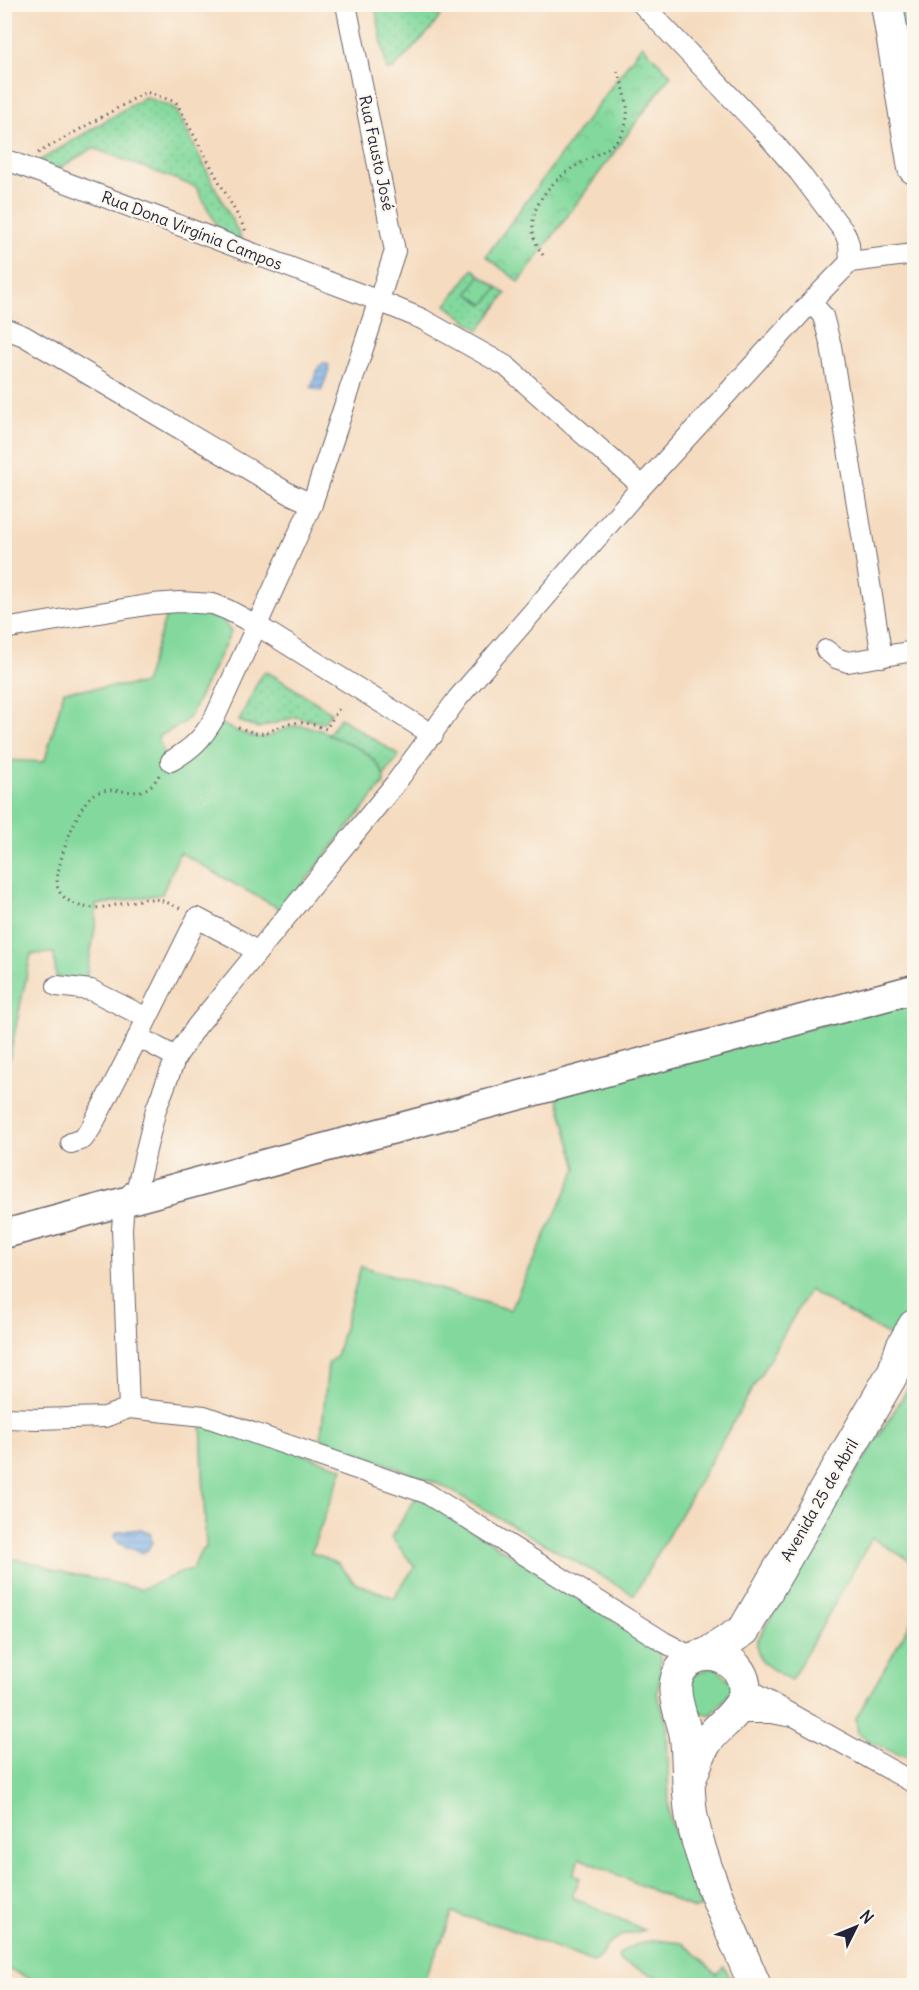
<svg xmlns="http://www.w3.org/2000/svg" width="919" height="1990" font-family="Delius,sans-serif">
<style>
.grass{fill:#83d99d;stroke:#527e6c;stroke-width:1.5}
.park{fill:url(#park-crowns);stroke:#527e6c;stroke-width:1.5}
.garden{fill:url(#garden-dots);stroke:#527e6c;stroke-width:1.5}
.water{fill:url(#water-rules);stroke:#4e6892;stroke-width:1.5}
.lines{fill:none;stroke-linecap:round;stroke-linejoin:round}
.street-casing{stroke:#6c6369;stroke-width:22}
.secondary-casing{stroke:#6c6369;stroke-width:31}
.primary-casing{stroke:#6c6369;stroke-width:34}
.path{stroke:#6c6369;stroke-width:3;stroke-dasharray:1.5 4.5;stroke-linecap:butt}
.street{stroke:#fff;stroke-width:20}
.secondary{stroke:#fff;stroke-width:28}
.primary{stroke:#fff;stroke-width:32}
.labels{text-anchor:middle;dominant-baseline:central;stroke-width:4.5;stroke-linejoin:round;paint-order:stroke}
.street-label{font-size:16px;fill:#22223b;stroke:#fbf7ec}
</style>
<defs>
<pattern id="park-crowns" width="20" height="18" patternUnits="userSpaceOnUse" patternTransform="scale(1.5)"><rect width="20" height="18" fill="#83d99d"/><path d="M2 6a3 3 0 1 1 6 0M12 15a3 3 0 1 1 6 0" fill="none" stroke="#71ba88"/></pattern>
<pattern id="garden-dots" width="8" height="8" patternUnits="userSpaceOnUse" patternTransform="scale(1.5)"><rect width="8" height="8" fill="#83d99d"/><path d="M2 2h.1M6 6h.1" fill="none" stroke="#71ba88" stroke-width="1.8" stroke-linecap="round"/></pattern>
<pattern id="water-rules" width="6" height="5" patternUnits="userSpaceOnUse" patternTransform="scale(1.5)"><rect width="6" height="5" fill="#79afe8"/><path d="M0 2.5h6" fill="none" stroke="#638ebd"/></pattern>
</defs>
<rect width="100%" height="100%" fill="#fbf7ec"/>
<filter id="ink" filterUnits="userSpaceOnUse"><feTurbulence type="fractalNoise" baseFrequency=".0167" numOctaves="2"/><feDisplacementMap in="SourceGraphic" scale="12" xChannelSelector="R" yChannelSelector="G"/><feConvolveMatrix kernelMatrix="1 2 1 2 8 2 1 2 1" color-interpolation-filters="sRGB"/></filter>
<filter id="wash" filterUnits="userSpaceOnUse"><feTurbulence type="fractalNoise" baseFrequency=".008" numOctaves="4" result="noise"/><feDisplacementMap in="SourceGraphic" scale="24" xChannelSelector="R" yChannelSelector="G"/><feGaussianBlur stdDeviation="1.35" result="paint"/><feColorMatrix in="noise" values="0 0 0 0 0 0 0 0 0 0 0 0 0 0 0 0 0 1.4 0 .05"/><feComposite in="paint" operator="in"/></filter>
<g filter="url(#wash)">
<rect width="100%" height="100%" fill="#f5dbbf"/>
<g class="grass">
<path d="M898,5H914V107Z"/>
<path d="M167,613L199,614L222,619L231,632L190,716L182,724L158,737L165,757L221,724C232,729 245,736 256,737C271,740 282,727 296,726C315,724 369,749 379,765C383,771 384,777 384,783L282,910L229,881L180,852L162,894L96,905V922L86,979L56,977L54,953L31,954L5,1079V760L43,762L45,760L64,691L144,684Z"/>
<path d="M914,1000V1313L898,1341L809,1290L634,1595L443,1486L321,1438L328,1364L336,1356L361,1266L510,1310L577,1168L557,1096Z"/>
<path d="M914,1379V1563L872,1538L791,1680C774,1669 754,1664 757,1641L836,1505Z"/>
<path d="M201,1420L343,1468L311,1552L338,1563L355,1583L395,1598L398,1590L415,1567L391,1537L418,1495L659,1650L661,1672L657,1693L667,1724L669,1816L701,1908L694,1909L580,1858L573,1875L580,1878L572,1897L644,1930C633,1934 622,1933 612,1941C604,1947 602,1959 593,1962L503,1927L452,1913L446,1931L423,1981L432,1985L49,1986L5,1968L4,1557L40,1564L57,1571L141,1589L193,1568L201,1551L206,1548Z"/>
<path d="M914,1617V1758C893,1754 876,1746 858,1734L856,1718Z"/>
<path d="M714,1665L735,1687L712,1714H705L694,1708L687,1679Z"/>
<path d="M655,1940L682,1943L702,1959L716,1974L724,1967L734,1985H666L659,1978L621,1962L618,1956C626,1945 643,1943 655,1940Z"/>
</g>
<g class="park">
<path d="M642,45L671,75L519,282L486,256Z"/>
<path d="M480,275L498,288L484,305L468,293Z"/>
</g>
<g class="garden">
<path d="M375,5V4L448,5L431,29L393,69L387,70Z"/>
<path d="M145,97L175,108L244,244L223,237L196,187L93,148L53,172L36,163Z"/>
<path d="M473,269L480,275L468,293L484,305L498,288L506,294L479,330L446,305Z"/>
<path d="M265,672L271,674L331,712L323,723L296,717L258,728L239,721L260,677Z"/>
<path d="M340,718L399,755L384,776C374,752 350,743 328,735Z"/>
</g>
<g class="water">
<path d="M323,363L329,365L327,369L329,370L321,391L311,387L319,366H321Z"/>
<path d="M141,1529L150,1533L152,1542L148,1550L142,1553L120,1544L114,1537L117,1532Z"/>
</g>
</g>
<g filter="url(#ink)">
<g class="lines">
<g class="street-casing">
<g id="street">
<path d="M642,4L766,134L799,172L845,233L849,244L850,262"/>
<path d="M4,159L379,301L422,319L506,366L642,486"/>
<path d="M811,302L823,316L831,346L882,657"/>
<path d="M4,328L24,336L290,494L312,504"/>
<path d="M4,629L153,604L179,602L213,604L228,610L258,626L433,735"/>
<path d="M826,650L836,658L848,662L914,651"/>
<path d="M171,761C193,748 202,739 215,717L312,504L395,251L346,4"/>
<path d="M57,986L91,990L147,1018"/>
<path d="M176,1057L138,1037L197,918L237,939L257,952"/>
<path d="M71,1143L83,1139L91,1128L138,1037"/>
<path d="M129,1408L204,1416L426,1493L664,1642L694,1658"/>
<path d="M4,1418L37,1419L105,1417L129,1408L122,1229L124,1201L137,1187L156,1109L176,1057L197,1026L395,784L458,698L636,493L811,302L850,262L914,254"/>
<path d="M744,1688L914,1783"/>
<path d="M735,1713H771L787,1716"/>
</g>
</g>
<g class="secondary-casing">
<path id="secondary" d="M4,1234L914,989"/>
</g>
<g class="primary-casing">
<g id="primary">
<path d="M887,4L914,168"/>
<path d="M707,1654L744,1630L894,1371L902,1347L914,1326"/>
<path d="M689,1782C694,1770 698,1755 705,1744C715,1727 740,1714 744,1695C750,1659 700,1639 680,1671C668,1691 683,1716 686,1737C689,1764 687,1793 692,1819C705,1877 732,1931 755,1986"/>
</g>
</g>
<g class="path">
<path d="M38,153L146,92L176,102L246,231"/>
<path d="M543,255C518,220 543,187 574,167C589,157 609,152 620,136C634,116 625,90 617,70"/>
<path d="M238,727C271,741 265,728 293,723C305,721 315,725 326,729L341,705"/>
<path d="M159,775C142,806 119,782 94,794C78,802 52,874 58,889C61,896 68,901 75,904C98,915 128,899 151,899C162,899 172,905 182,909"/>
</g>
<use href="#street" class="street"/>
<use href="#secondary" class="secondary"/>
<use href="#primary" class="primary"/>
</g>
</g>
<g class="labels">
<g class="street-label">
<text transform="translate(377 153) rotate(78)">Rua Fausto José</text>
<text transform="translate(192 230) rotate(21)">Rua Dona Virgínia Campos</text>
<text transform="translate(819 1500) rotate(-60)">Avenida 25 de Abril</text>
</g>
</g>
<rect width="919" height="1990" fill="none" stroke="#fbf7ec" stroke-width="24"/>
<g transform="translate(856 1927) rotate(47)" stroke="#fbf7ec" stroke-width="4.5" paint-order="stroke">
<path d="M0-4.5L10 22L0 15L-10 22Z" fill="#22223b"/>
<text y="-9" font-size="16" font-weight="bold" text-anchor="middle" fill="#22223b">N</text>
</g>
</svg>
